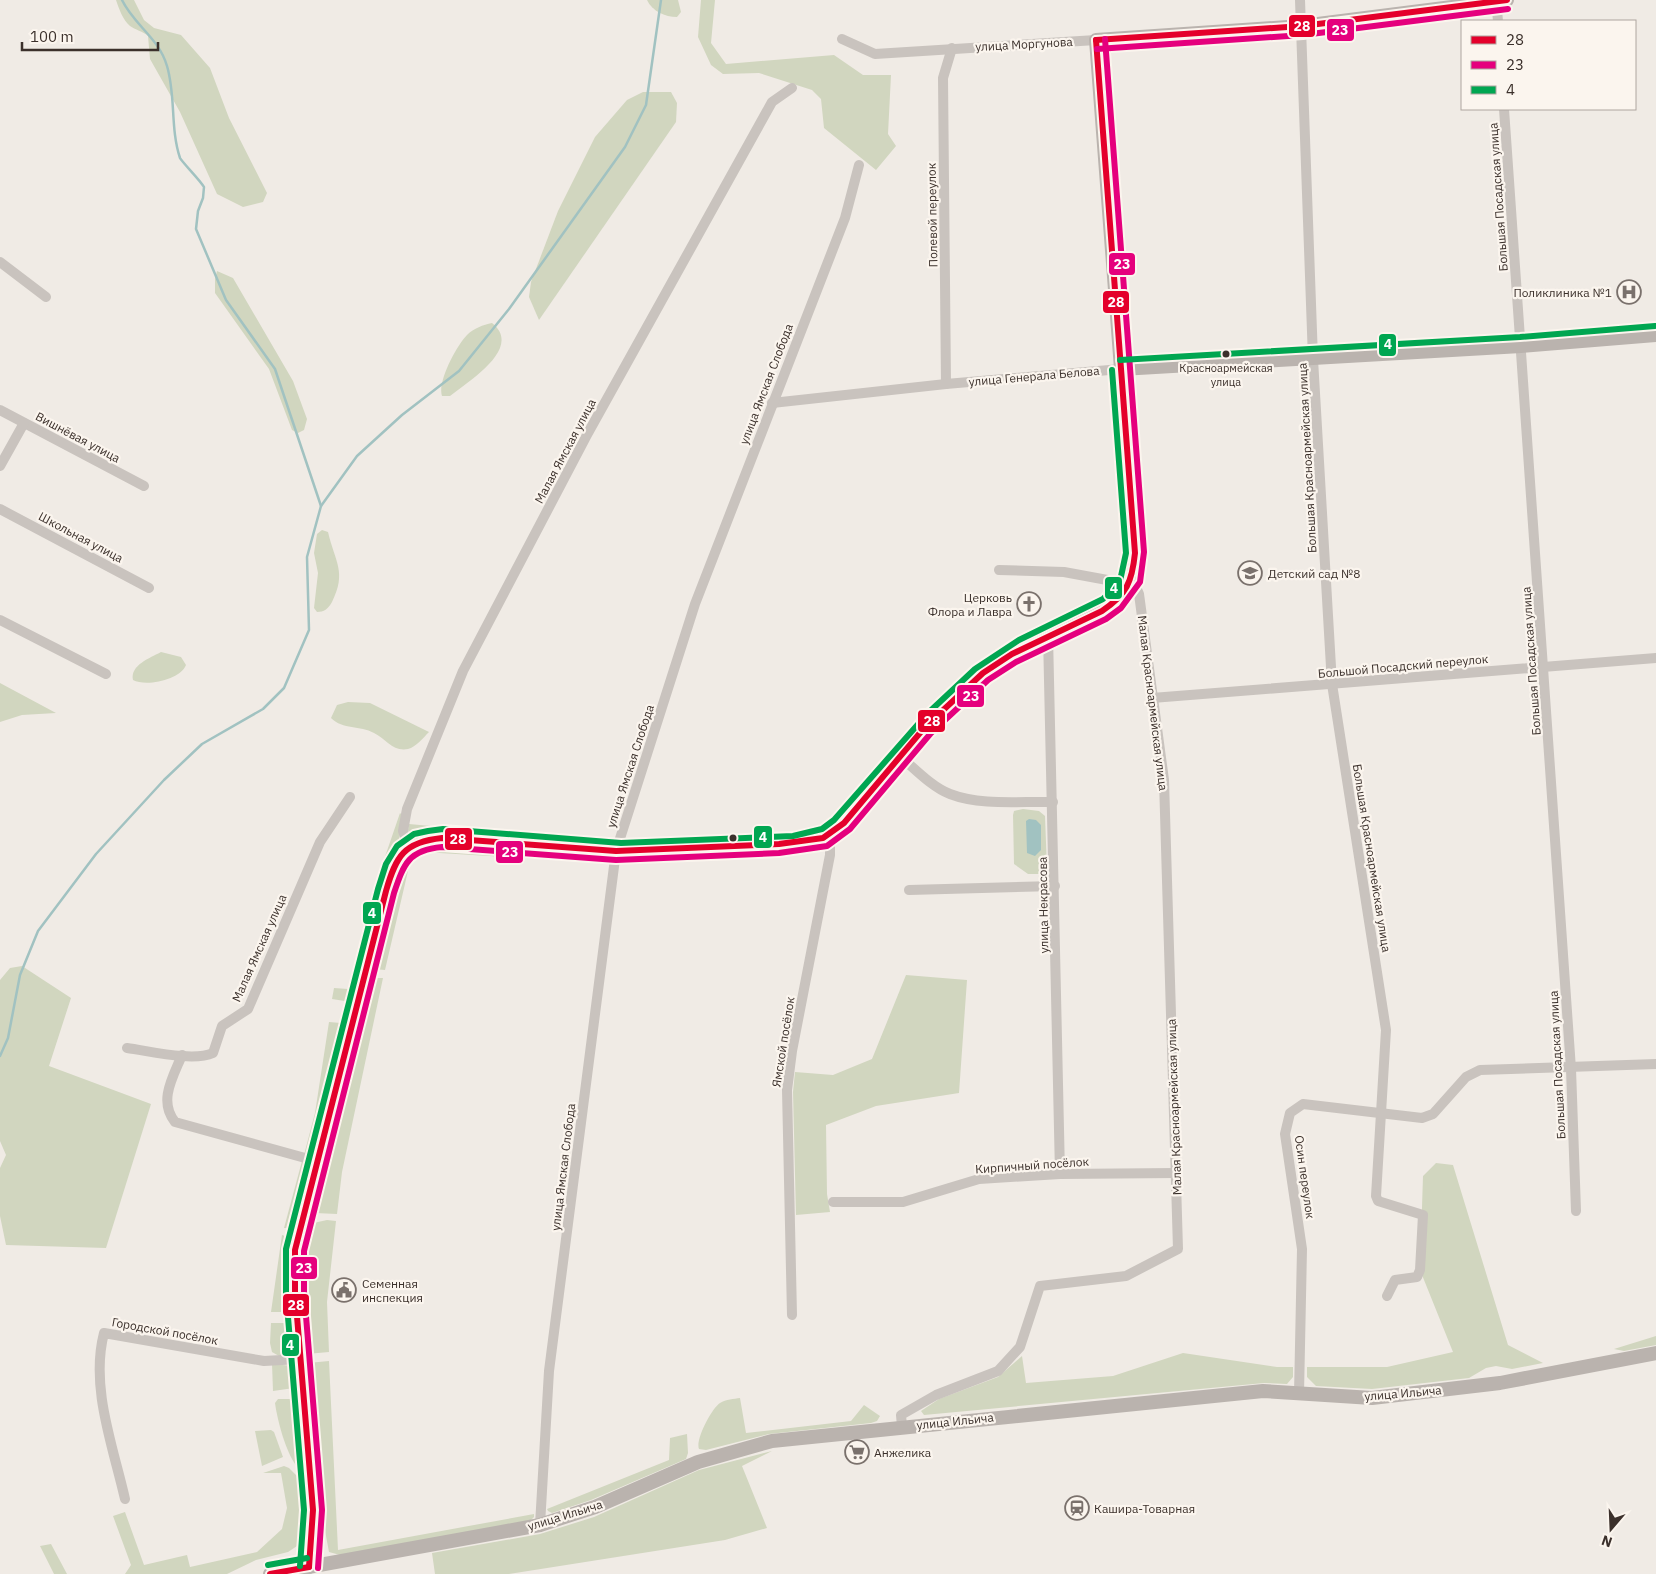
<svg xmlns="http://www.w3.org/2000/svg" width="1656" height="1574" font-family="'IBM Plex Sans',sans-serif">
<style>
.green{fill:#d1d6bf}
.water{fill:#a1c2c1}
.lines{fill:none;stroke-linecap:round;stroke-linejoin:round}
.stream{stroke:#a1c2c1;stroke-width:2.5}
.street{stroke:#c9c3be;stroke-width:10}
.secondary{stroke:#bab3ae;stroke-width:14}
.bus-1-casing{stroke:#fbf5ee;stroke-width:10}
.bus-2-casing{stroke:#fbf5ee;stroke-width:10}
.bus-3-casing{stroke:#fbf5ee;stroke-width:10}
.bus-1{stroke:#e4002b;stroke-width:6}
.bus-2{stroke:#e5007d;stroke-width:6}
.bus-3{stroke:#00a651;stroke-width:6}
.bus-dot{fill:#3b302b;stroke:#fbf5ee;stroke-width:2}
.labels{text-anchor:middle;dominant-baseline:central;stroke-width:4.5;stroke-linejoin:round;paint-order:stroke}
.bus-label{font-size:11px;fill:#3b302b;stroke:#fbf5ee}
.street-label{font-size:12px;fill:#3b302b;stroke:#fbf5ee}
.poi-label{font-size:12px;fill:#3b302b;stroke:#fbf5ee;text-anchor:start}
.line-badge{stroke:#fbf5ee;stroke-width:2}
.badge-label{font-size:14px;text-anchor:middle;font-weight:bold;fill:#fff}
</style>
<rect width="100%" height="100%" fill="#f0ebe5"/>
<g class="green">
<path d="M116,0H134L144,20L154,28L181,35L210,68L229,118L267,193L263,202L243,207L217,194L180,112L150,59L148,36C143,31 135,30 130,26C123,20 119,9 116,0Z"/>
<path d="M647,0H678L681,12L677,17C665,17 652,11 647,0Z"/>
<path d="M701,0H715L711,43L726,64L834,55L863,75H891L888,134L896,146L876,170L824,128L821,99L812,90L759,73L723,74L711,65L698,37Z"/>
<path d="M643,92H671L677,103L676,122L539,320L529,297L531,282L558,211L595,137L627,100Z"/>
<path d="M217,271L233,278L293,381L307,419L304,430L298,433L292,430L269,369L215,293V279Z"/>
<path d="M492,323C524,348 467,382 450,396H442C437,382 457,345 467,335C474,328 483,325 492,323Z"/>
<path d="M322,530L328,532C335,562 347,572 332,602C328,609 324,612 317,612L314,608L318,573L314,553L317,534Z"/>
<path d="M161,652L181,657L186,665C180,680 146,687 133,680C130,665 150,658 161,652Z"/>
<path d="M0,683L56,713L22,715L0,722Z"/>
<path d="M348,702L370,703L429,732C423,738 416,747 408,749C393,752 386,739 374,733C360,725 343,730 331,718L337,705Z"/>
<path d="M1023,809L1039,811L1045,816L1047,869L1043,874H1028L1014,864L1013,815L1014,811Z"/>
<path d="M400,813L402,815L399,841L388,863L361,960L356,962L377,880Z"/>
<path d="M409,824L606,842L614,840L610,844L601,845L439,831L410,835L408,830Z"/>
<path d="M443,845L599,857L605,859L608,863L423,852L411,858L385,970L375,969L400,868L411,853L426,846Z"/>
<path d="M22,966L71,998L49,1066L151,1104L106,1248L6,1245L0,1216V1168L6,1155L0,1141V980L10,968Z"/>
<path d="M354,967L359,970L351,1002L332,999L334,988L348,989Z"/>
<path d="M906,975L967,980L959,1093L876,1106L826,1125L827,1194L830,1212L796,1215L793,1092L795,1072L833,1075L872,1059Z"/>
<path d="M375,978H383L342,1172L337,1214L315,1213L312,1207L370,983Z"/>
<path d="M329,1022L341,1023L344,1026L312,1154L304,1155L315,1113Z"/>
<path d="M302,1161L308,1164L293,1228H284Z"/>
<path d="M1436,1163L1453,1165L1508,1345L1543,1363L1512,1369L1496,1366L1486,1368L1469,1378L1372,1389L1316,1386L1307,1377V1367H1387L1453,1352L1420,1270L1423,1176Z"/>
<path d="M327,1220L336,1221L327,1302L329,1352L307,1354C305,1316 294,1260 309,1224Z"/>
<path d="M282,1235L291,1238L287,1276L289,1312H271Z"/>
<path d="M289,1317L292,1352L288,1356H279L272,1352L270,1343L271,1323H284V1318Z"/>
<path d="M1656,1336V1345L1624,1351L1614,1349Z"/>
<path d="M1183,1353L1277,1367H1293V1377L1287,1384L1264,1383L924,1415L921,1411L939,1399L998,1377L1022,1356L1026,1383L1113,1376Z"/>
<path d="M329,1361L338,1550L534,1514V1517L530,1521L340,1555L329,1552L321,1509L308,1363Z"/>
<path d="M272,1364L293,1366L294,1388L273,1391Z"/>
<path d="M740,1398L746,1433L851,1421L864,1405L880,1416L877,1421L871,1423L769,1434L706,1450L699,1449C695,1440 712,1408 720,1403C726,1399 734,1399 740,1398Z"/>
<path d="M278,1399H294L297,1402L303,1472C288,1464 277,1419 275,1403Z"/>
<path d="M271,1430L274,1432L283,1457L262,1466L255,1431Z"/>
<path d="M687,1434L688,1453L686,1459L591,1500L552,1513L548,1511L547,1509L669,1460L670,1438Z"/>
<path d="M772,1451L742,1466L767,1528L725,1540L509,1574H435L432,1553L540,1534L594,1517L699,1470Z"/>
<path d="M284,1466L289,1468L301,1480L305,1490L303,1535L297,1546L288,1552L256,1560L227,1574H125L131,1565L113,1516L125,1512L144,1565L187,1555L190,1567L257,1552L282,1529L287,1508L281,1473H263Z"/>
<path d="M51,1544L67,1574H54L40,1546Z"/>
</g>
<path class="water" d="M1029,819L1036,820L1041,825V850L1035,856L1027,853L1026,821Z"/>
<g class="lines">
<g class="stream">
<path d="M321,506L357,456L402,415L459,371L509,309L625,147L646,105L661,0"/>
<path d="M0,1056L8,1038L20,975L38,931L96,854L164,780L202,744L263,709L284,688L309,630L307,557L321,506L275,369L226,300L196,229L198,211L203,198L204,187C200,180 182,162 180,158C170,128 176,96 167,66C159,38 134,25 122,0"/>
</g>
<g class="street">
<path d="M1300,0L1313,359L1332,684L1386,1030L1376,1196L1378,1201L1423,1215L1420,1270L1417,1277L1395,1280L1387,1296"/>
<path d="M1496,0L1498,21"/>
<path d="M842,39L875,54L1096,40"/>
<path d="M1504,109L1571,1069L1576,1211"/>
<path d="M0,262L46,297"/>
<path d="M946,384L943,78L952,48"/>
<path d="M772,403L946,384L1121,369"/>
<path d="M0,410L144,486"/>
<path d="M0,466L24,423"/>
<path d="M0,509L149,588"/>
<path d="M999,570L1064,572L1129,584"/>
<path d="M0,620L106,674"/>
<path d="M1048,635L1060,1174"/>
<path d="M1152,698L1656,658"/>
<path d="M901,757C915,769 932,787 950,794C981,806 1021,801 1053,802"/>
<path d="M408,846L403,831L407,809L463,671L588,433L772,102L792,88"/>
<path d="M909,890L1055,886"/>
<path d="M127,1048C150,1051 193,1062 213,1053L222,1026L248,1009L320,842L350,797"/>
<path d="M182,1055C173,1077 158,1101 175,1122L316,1161"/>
<path d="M833,1202H903L979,1179L1060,1174L1176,1173"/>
<path d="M792,1315L787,1090L792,1051L830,855V835"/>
<path d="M1299,1394L1302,1249L1285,1134L1290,1113L1303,1104L1422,1118L1433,1114L1466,1077L1480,1070L1656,1064"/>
<path d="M902,1426L901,1415L936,1395L998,1371L1020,1347L1040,1286L1126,1276L1178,1249L1164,780L1139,594L1132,578"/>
<path d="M125,1499C113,1446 90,1387 104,1333L264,1361L300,1359"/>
<path d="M540,1525L549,1371L616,851L695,604L845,218L859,165"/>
</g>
<g class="secondary">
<path d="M1121,369L1521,346L1656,335"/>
<path d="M309,1567L313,1510L295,1292V1250L316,1161L386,891C396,856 403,840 442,838L616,851L779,844L823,838L844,823L925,727L983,673L1012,654L1102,611L1115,602L1132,578L1135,553L1096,40L1302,26L1507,0"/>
<path d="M270,1574L540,1525L595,1507L698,1462L772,1441L1263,1391L1372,1398L1500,1383L1656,1353"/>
</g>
<g class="bus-1-casing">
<g id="bus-1">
<path d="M1096,40L1302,26L1507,0"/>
<path d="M309,1567L313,1510L295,1292V1250L386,891C396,856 404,842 442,838L616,851L779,844L823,838L844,823L925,727L983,673L1012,654L1102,611C1127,594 1132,582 1135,553L1096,40"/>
<path d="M270,1574L309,1567"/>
</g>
</g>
<g class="bus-2-casing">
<g id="bus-2">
<path d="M1097,49L1303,35L1508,9"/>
<path d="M318,1568L322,1510L304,1292V1251L394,893C404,863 409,850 442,847L616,860L779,853L827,846L850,829L931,733L988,680L1016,662L1106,619L1121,608L1140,582L1144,552L1105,39"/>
</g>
</g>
<g class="bus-3-casing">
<g id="bus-3">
<path d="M1120,360L1520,337L1655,326"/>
<path d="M268,1565L307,1558"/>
<path d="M300,1566L304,1510L286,1293V1249L378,889L386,864L397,846L414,834L428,831L443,829L621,843L793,836L822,829L834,820L927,714L975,669L1019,640L1103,599L1120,581L1126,553L1112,370"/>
</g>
</g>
<use href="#bus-1" class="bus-1"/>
<use href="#bus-2" class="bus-2"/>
<use href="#bus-3" class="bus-3"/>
</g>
<defs>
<g id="hospital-ring" transform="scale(1.25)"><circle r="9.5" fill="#fbf5ee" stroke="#7a716c" stroke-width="1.5"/><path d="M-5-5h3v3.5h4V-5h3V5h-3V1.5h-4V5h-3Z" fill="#7a716c"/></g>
<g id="school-ring" transform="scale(1.25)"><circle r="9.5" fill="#fbf5ee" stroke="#7a716c" stroke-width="1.5"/><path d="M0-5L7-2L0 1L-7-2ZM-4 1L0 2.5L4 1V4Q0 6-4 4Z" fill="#7a716c"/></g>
<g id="church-ring" transform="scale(1.25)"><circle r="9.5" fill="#fbf5ee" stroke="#7a716c" stroke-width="1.5"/><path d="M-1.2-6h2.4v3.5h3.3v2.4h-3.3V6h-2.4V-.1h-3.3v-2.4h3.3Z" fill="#7a716c"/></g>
<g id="civic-ring" transform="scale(1.25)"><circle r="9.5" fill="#fbf5ee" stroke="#7a716c" stroke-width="1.5"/><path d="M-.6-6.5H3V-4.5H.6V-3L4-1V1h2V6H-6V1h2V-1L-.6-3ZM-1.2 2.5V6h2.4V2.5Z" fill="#7a716c"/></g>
<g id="supermarket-ring" transform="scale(1.25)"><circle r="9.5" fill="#fbf5ee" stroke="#7a716c" stroke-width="1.5"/><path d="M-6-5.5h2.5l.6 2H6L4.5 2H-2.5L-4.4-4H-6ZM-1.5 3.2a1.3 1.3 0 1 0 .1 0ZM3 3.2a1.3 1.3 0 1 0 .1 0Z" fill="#7a716c"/></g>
<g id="station-ring" transform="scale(1.25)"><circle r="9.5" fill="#fbf5ee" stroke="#7a716c" stroke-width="1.5"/><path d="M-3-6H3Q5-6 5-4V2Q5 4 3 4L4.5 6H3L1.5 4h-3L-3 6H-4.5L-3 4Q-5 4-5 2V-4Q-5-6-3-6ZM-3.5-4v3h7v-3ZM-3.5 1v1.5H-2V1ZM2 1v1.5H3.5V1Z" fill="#7a716c"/></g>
</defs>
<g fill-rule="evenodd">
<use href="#hospital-ring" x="1629" y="292"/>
<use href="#school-ring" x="1250" y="573"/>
<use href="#church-ring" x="1029" y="604"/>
<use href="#civic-ring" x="344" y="1290"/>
<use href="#supermarket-ring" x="857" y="1452"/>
<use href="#station-ring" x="1077" y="1508"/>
</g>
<g class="bus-dot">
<circle cx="1226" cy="354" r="4.5"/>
<circle cx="733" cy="838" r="4.5"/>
</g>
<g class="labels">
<g class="bus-label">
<text x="1226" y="368">Красноармейская<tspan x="1226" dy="14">улица</tspan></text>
</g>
<g class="street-label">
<text transform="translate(1024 44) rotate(-3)">улица Моргунова</text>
<text transform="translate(1498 197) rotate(-94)">Большая Посадская улица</text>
<text transform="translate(932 215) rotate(-91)">Полевой переулок</text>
<text transform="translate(1034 376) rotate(-5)">улица Генерала Белова</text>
<text transform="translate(766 384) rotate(-69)">улица Ямская Слобода</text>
<text transform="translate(78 437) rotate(28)">Вишнёвая улица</text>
<text transform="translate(565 451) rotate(-62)">Малая Ямская улица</text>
<text transform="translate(1307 458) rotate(-93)">Большая Красноармейская улица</text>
<text transform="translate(81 537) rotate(28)">Школьная улица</text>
<text transform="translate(1531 661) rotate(-94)">Большая Посадская улица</text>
<text transform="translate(1403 666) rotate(-5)">Большой Посадский переулок</text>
<text transform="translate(1153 703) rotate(83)">Малая Красноармейская улица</text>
<text transform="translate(630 766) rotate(-72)">улица Ямская Слобода</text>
<text transform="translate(1372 858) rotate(81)">Большая Красноармейская улица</text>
<text transform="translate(1043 905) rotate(-91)">улица Некрасова</text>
<text transform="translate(259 948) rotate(-66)">Малая Ямская улица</text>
<text transform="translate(783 1042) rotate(-81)">Ямской посёлок</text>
<text transform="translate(1557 1065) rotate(-93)">Большая Посадская улица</text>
<text transform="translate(1174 1107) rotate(-92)">Малая Красноармейская улица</text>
<text transform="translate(1032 1165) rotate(-4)">Кирпичный посёлок</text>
<text transform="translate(563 1167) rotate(-83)">улица Ямская Слобода</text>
<text transform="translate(1305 1177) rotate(82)">Осин переулок</text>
<text transform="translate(165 1331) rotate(10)">Городской посёлок</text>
<text transform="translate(1403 1393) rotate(-5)">улица Ильича</text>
<text transform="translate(955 1421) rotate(-6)">улица Ильича</text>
<text transform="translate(565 1515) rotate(-17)">улица Ильича</text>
</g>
<g class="poi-label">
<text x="1612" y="292" text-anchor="end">Поликлиника №1</text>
<text x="1268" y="573">Детский сад №8</text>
<text x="1012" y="597" text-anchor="end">Церковь<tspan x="1012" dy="14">Флора и Лавра</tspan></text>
<text x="362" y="1283">Семенная<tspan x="362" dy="14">инспекция</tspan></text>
<text x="874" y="1452">Анжелика</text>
<text x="1094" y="1508">Кашира-Товарная</text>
</g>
</g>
<g class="line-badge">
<rect x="1288" y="14" width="28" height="24" rx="5" fill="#e4002b"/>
<rect x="1326" y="18" width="29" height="24" rx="5" fill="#e5007d"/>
<rect x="1108" y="252" width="28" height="24" rx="5" fill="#e5007d"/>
<rect x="1102" y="290" width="28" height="24" rx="5" fill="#e4002b"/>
<rect x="1378" y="333" width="19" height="24" rx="5" fill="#00a651"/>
<rect x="1104" y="576" width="19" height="24" rx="5" fill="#00a651"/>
<rect x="956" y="684" width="29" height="24" rx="5" fill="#e5007d"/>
<rect x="917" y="709" width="29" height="24" rx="5" fill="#e4002b"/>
<rect x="753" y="825" width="20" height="24" rx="5" fill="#00a651"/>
<rect x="444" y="827" width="29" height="24" rx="5" fill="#e4002b"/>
<rect x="495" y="840" width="29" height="24" rx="5" fill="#e5007d"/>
<rect x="362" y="901" width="20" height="24" rx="5" fill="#00a651"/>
<rect x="290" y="1256" width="28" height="24" rx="5" fill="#e5007d"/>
<rect x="282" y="1293" width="28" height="24" rx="5" fill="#e4002b"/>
<rect x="281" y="1333" width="19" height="24" rx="5" fill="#00a651"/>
</g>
<g class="badge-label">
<text x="1302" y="31">28</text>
<text x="1340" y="35">23</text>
<text x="1122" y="269">23</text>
<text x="1116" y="307">28</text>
<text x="1388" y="349">4</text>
<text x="1114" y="593">4</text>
<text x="971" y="701">23</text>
<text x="932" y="726">28</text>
<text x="763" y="842">4</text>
<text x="458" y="844">28</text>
<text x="510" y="857">23</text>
<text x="372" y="918">4</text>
<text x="304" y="1273">23</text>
<text x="296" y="1310">28</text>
<text x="290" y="1350">4</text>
</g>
<rect x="1461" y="20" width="175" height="90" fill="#fbf5ee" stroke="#aea6a0"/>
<rect x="1471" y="36" width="25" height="8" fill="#e4002b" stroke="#aea6a0"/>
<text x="1506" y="45" font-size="15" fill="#3b302b">28</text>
<rect x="1471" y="61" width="25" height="8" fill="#e5007d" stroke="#aea6a0"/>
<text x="1506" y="70" font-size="15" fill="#3b302b">23</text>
<rect x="1471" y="86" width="25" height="8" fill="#00a651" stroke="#aea6a0"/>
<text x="1506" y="95" font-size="15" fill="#3b302b">4</text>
<g transform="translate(1611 1529) rotate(199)" stroke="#fbf5ee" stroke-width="4" paint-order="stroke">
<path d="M0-4L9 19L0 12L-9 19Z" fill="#3b302b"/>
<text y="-8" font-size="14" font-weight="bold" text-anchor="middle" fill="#3b302b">N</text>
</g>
<path d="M22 42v8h136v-8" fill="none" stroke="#3b302b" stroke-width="2.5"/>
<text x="30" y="42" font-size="15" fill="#3b302b" stroke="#fbf5ee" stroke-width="4" paint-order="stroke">100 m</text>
</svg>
